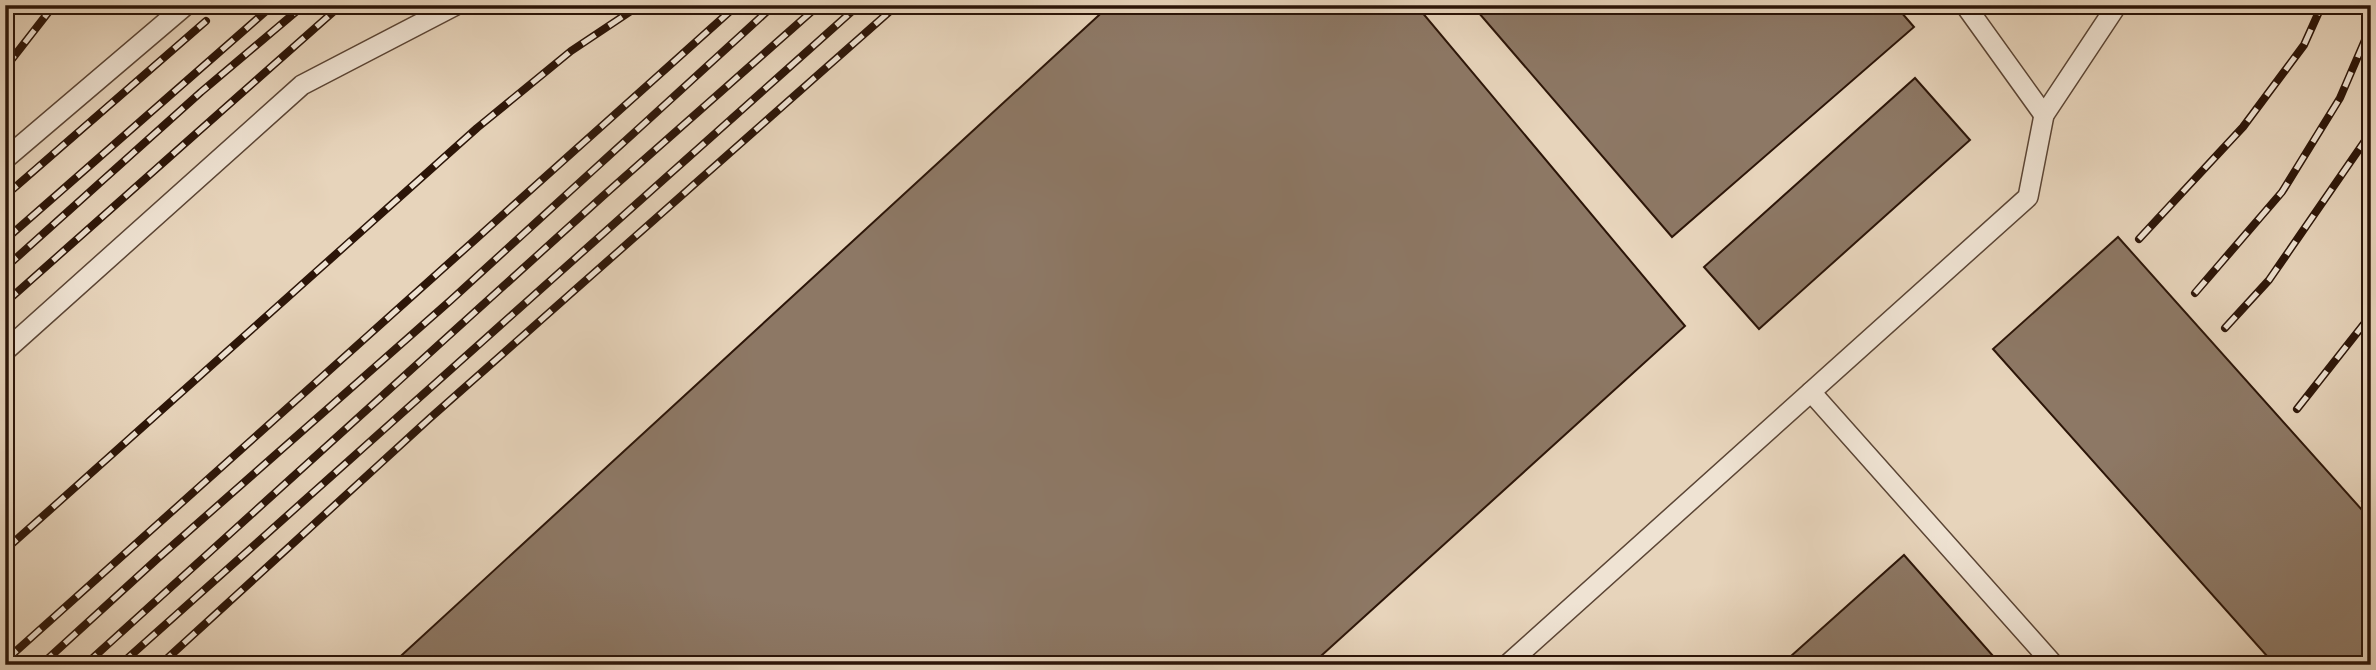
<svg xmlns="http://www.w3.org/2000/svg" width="2376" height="670" font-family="'EB Garamond',serif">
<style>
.building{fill:#8d7865;stroke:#2c1508;stroke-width:2}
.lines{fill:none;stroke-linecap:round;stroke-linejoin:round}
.service-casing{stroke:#5b4535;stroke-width:22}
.service{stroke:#efe3d3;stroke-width:19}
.rail-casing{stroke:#2c1508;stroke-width:8}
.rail{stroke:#efe3d3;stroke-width:5;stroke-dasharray:16;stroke-linecap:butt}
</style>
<rect width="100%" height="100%" fill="#e7d4bb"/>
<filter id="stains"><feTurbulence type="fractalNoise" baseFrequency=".00286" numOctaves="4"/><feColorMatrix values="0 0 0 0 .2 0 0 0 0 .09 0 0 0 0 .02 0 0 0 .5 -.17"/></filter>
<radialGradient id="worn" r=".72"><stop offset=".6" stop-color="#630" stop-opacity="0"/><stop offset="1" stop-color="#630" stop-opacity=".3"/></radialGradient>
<g class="building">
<path d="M1110,5H1416L1685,326L1311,665H391Z"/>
<path d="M1472,5H1895L1914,27L1672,237Z"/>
<path d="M1915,78L1970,140L1759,329L1704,267Z"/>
<path d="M2118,237L2371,520V665H2275L1993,349Z"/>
<path d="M1904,555L2001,665H1781Z"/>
</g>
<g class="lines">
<g class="service-casing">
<g id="service">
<path d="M1965,5L2044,115"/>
<path d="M5,159L186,5"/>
<path d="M5,351L302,85L456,5"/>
<path d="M1811,392L2054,665"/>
<path d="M1507,665L2028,197L2044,115L2117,5"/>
</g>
</g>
<use href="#service" class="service"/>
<g class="rail-casing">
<g id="rail">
<path d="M2132,6L2133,5"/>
<path d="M5,68L54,5"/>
<path d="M5,196L206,21"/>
<path d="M2139,239L2243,127L2304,45L2322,5"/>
<path d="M5,240L273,5"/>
<path d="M5,268L201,92L304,5"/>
<path d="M2195,293L2282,192L2340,98L2371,26"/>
<path d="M5,303L341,5"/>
<path d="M2225,328L2269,280L2371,132"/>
<path d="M2297,409L2371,315"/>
<path d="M2365,501L2371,493"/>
<path d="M5,550L477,128L571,51L640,5"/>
<path d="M5,661L737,5"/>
<path d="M41,665L156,560L451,300L774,5"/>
<path d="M85,665L603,196L819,5"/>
<path d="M120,665L859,5"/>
<path d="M160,665L429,419L897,5"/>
</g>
</g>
<use href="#rail" class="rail"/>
</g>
<rect width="2376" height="670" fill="none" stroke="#e7d4bb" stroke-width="28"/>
<rect x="7" y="7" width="2362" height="656" fill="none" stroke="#2c1508" stroke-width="3.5"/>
<rect x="14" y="14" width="2348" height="642" fill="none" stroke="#2c1508" stroke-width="2"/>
<rect width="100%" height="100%" filter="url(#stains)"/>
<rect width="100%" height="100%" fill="url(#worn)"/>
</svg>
